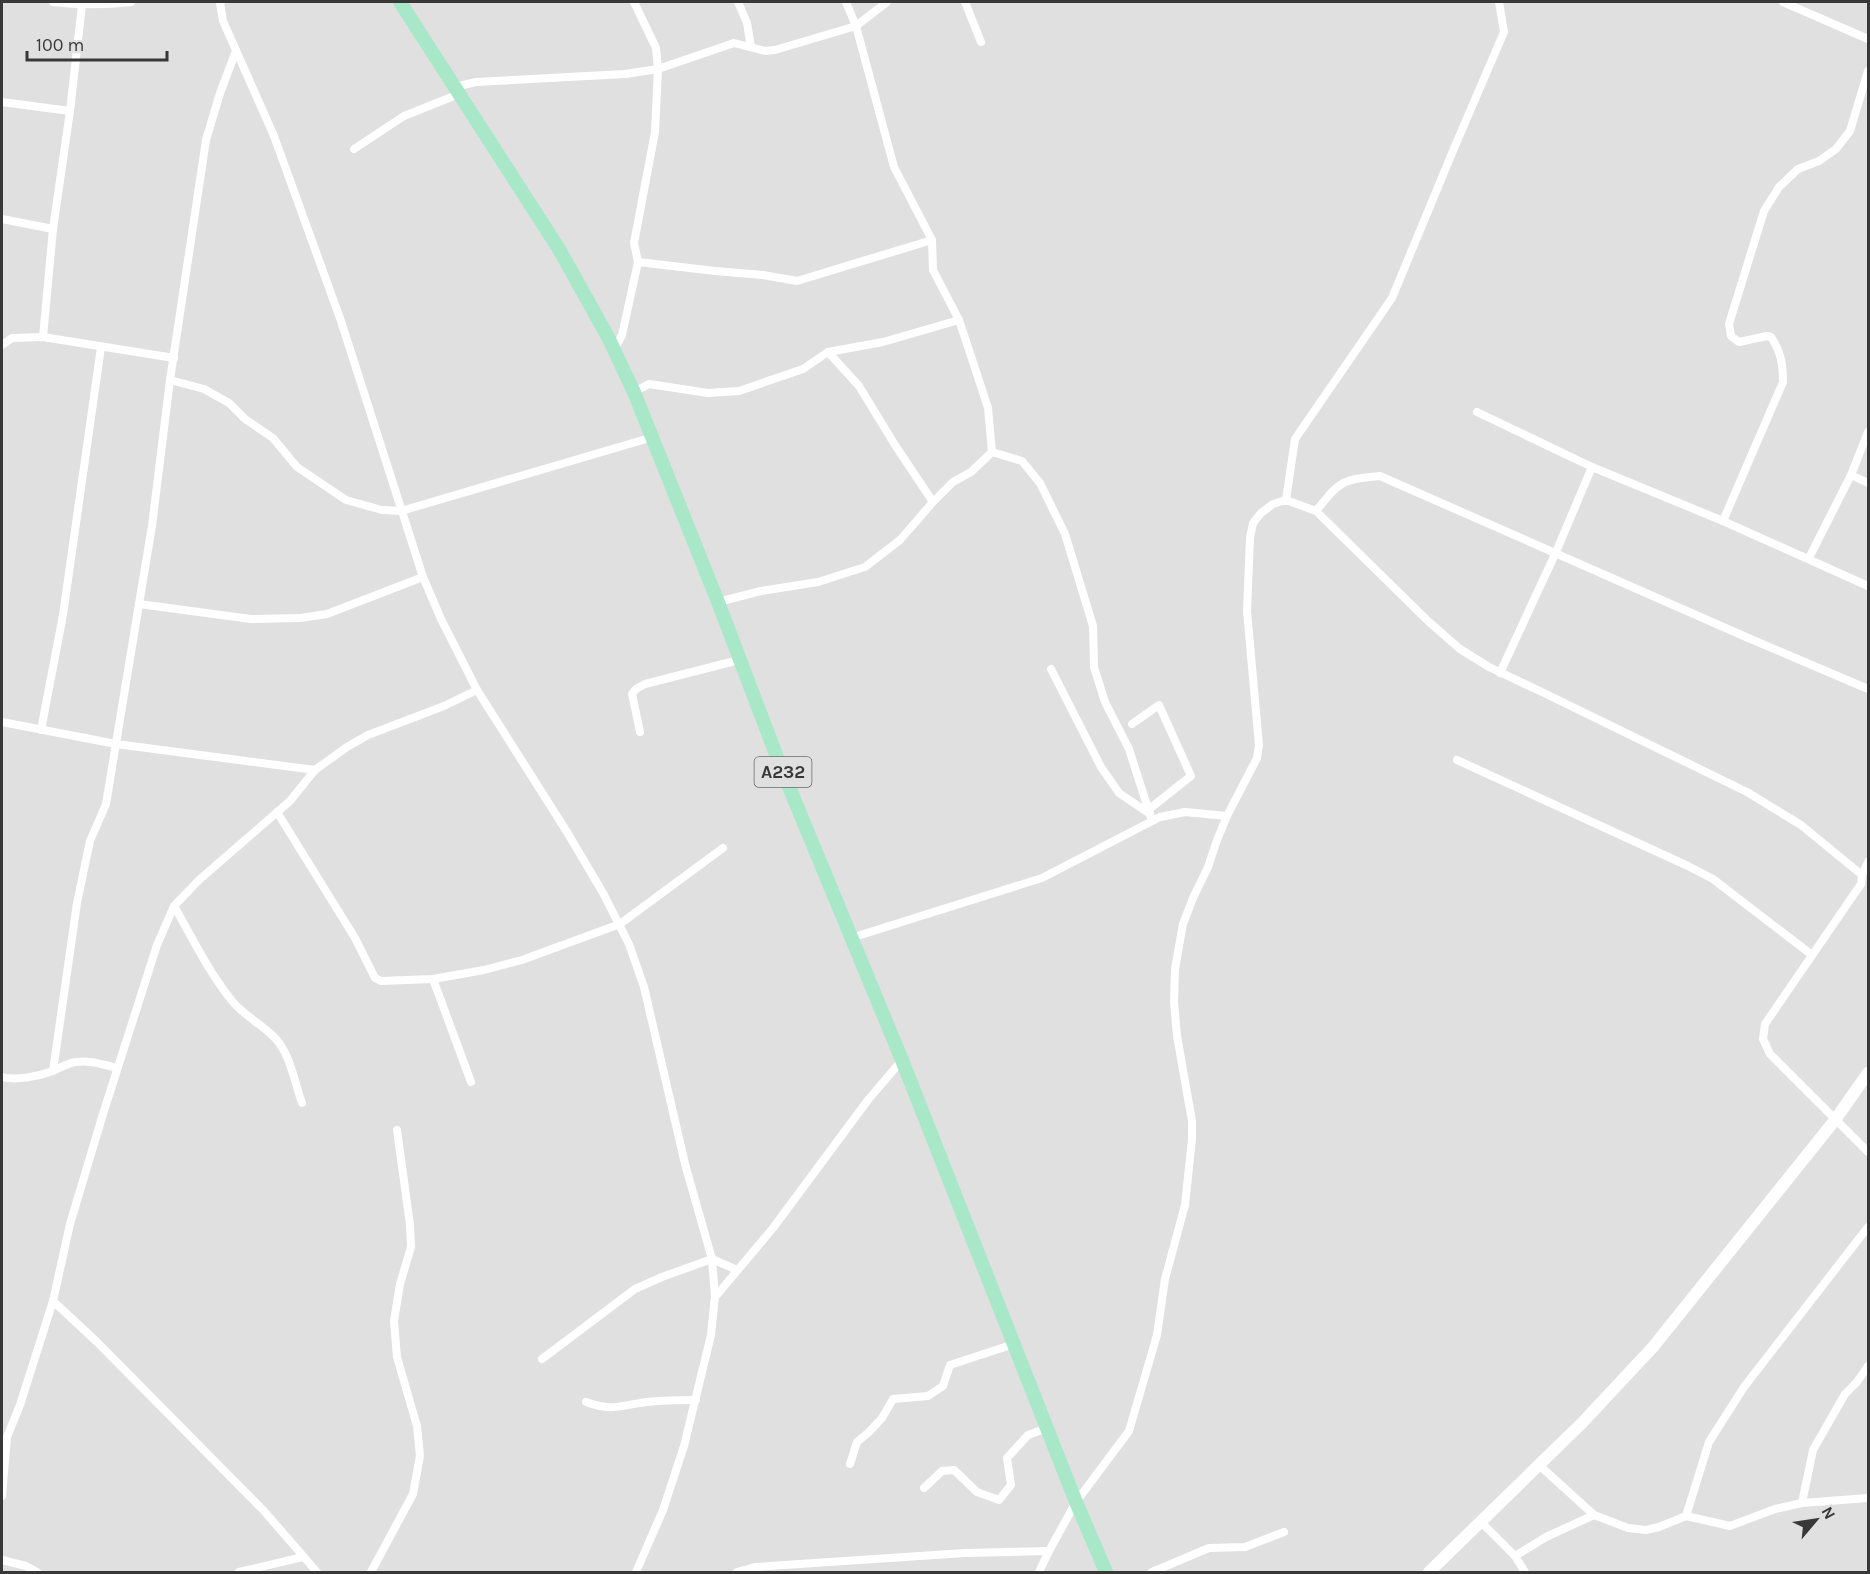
<svg xmlns="http://www.w3.org/2000/svg" width="1870" height="1574" font-family="Karla,sans-serif">
<style>
.lines{fill:none;stroke-linecap:round;stroke-linejoin:round}
.street{stroke:#fff;stroke-width:8}
.secondary{stroke:#fff;stroke-width:12}
.primary{stroke:#a8e8c8;stroke-width:14}
.labels{text-anchor:middle;dominant-baseline:central;stroke-width:5;stroke-linejoin:round;paint-order:stroke}
.shield{fill:#e0e0e1;stroke:#6a6a6b;stroke-width:1.5}
.shield-label{font-size:18px;font-weight:bold;fill:#383838}
</style>
<rect width="100%" height="100%" fill="#e0e0e1"/>
<g class="lines">
<g class="street">
<path d="M53,2C80,5 104,5 131,2"/>
<path d="M221,2L220,3L223,21L274,136L341,321L423,577L441,619L477,690L567,832L603,893L629,944L644,987L685,1164L712,1259L715,1296L711,1335L684,1446L663,1510L636,1572"/>
<path d="M738,2L747,23L751,47"/>
<path d="M846,2L856,26L894,167L932,240L933,270L959,320L972,359L988,408L992,452"/>
<path d="M965,2L981,42"/>
<path d="M1783,2L1868,39"/>
<path d="M455,87L476,82L625,74L658,69L734,43L765,51L775,50L856,26L887,2"/>
<path d="M2,102L70,111"/>
<path d="M354,149L404,116L459,94"/>
<path d="M2,219L53,229"/>
<path d="M638,262L715,271L763,275L797,281L932,240"/>
<path d="M43,337L174,358"/>
<path d="M2,345L12,338L43,337L53,229L70,111L82,5"/>
<path d="M614,350L622,335L638,262L634,243L655,132L658,69L656,48L634,2"/>
<path d="M828,352L859,386L895,445L933,502"/>
<path d="M170,380L204,389L229,403L245,419L273,438L297,467L346,500L382,510L401,511L653,437"/>
<path d="M634,392L649,384L708,393L739,391L803,369L828,352L883,342L959,320"/>
<path d="M1477,412L1592,467L1723,521L1868,586"/>
<path d="M1851,475L1868,483"/>
<path d="M1286,500L1295,439L1392,298L1455,146L1504,32L1499,2"/>
<path d="M1316,511C1341,480 1341,480 1380,476L1746,637L1868,689"/>
<path d="M1723,521L1783,382C1783,364 1781,352 1771,337L1767,336L1739,342L1731,336L1729,324L1764,211L1779,187L1798,169L1819,161L1836,149L1850,131L1868,71"/>
<path d="M1809,558L1851,475L1868,432"/>
<path d="M718,602L761,591L818,582L865,567L900,540L933,502L953,482L971,472L992,452L1022,461L1040,483L1065,534L1093,626L1094,667L1105,702L1129,749L1152,821"/>
<path d="M139,604L251,619L300,618L327,614L423,577"/>
<path d="M1051,669L1101,767L1119,793L1150,814"/>
<path d="M1500,673L1556,552L1592,467"/>
<path d="M2,722L116,744L315,770"/>
<path d="M1132,724L1159,705L1191,776L1148,810"/>
<path d="M41,730L63,615L101,347"/>
<path d="M640,732L632,694L636,689L645,684L739,660"/>
<path d="M1457,760L1688,866L1713,879L1812,955"/>
<path d="M277,812L355,938L375,978L381,981L433,979L484,970L522,960L620,924L723,848"/>
<path d="M1862,875L1868,862"/>
<path d="M174,906C193,939 209,973 233,1002C244,1015 259,1023 272,1035C290,1051 294,1081 302,1103"/>
<path d="M851,938L1042,878L1160,817L1185,812L1227,816L1257,758L1259,745L1247,611L1250,538L1253,523L1261,513L1273,504L1286,500L1316,511L1428,621L1460,649L1489,667L1544,693L1747,792L1801,825L1862,875L1861,884L1765,1024L1763,1039L1770,1054L1868,1152"/>
<path d="M433,979L471,1082"/>
<path d="M53,1071L77,903L90,841L106,804L139,604L152,526L170,380L206,140L220,93L236,51"/>
<path d="M2,1077C16,1081 39,1076 53,1071C59,1068 65,1065 71,1063C87,1059 102,1064 117,1068"/>
<path d="M716,1296L773,1228L868,1100L902,1060"/>
<path d="M53,1301L97,1342L264,1511L317,1572"/>
<path d="M542,1359L635,1289L662,1277L712,1259L737,1270"/>
<path d="M586,1402C613,1412 621,1405 647,1402C664,1400 680,1400 696,1400"/>
<path d="M850,1464L857,1442L869,1432L882,1418L893,1399L928,1396L943,1386L950,1365L1014,1344"/>
<path d="M1539,1465L1594,1515L1628,1528L1646,1530L1659,1527L1686,1516L1730,1526L1775,1509L1802,1503L1868,1498"/>
<path d="M924,1488L942,1471L954,1470L977,1492L999,1500L1011,1485L1007,1458L1028,1435L1047,1428"/>
<path d="M2,1496L7,1437L20,1405L53,1301L70,1224L103,1114L157,945L174,906L199,880L290,801L315,770L347,747L368,735L444,706L477,690"/>
<path d="M1802,1503L1813,1450L1845,1394L1857,1382L1868,1366"/>
<path d="M1686,1516L1709,1442L1744,1387L1868,1227"/>
<path d="M1481,1522L1515,1556L1525,1572"/>
<path d="M1515,1556L1546,1537L1594,1515"/>
<path d="M2,1560L26,1566L37,1572"/>
<path d="M239,1572L303,1557"/>
<path d="M371,1572L413,1494L420,1456L417,1426L397,1357L394,1321L400,1284L411,1247L410,1225L397,1130"/>
<path d="M737,1572L755,1567L965,1553L1049,1551"/>
<path d="M1039,1572L1049,1551L1076,1502L1129,1431L1157,1335L1165,1279L1185,1205L1192,1139V1121L1177,1036L1174,1002L1175,969L1183,924L1193,898L1208,867L1217,840L1227,816"/>
<path d="M1152,1572L1209,1548L1245,1547L1284,1532"/>
</g>
<path class="secondary" d="M1429,1572L1582,1423L1653,1347L1835,1120L1868,1073"/>
<path class="primary" d="M400,2L559,249L608,337L634,392L718,602L780,765L902,1060L1076,1502L1106,1572"/>
</g>
<g class="labels">
<rect class="shield" x="754.5" y="757" width="57" height="30" rx="4.5"/>
<g class="shield-label">
<text x="783" y="772">A232</text>
</g>
</g>
<rect width="1870" height="1574" fill="none" stroke="#383838" stroke-width="6"/>
<g transform="translate(1816 1520) rotate(61)" stroke="#e0e0e1" stroke-width="4.5" paint-order="stroke">
<path d="M0-4.5L10 22L0 15L-10 22Z" fill="#383838"/>
<text y="-9" font-size="16" font-weight="bold" text-anchor="middle" fill="#383838">N</text>
</g>
<path d="M27 51v9h140v-9" fill="none" stroke="#383838" stroke-width="3"/>
<text x="36" y="51" font-size="18" fill="#383838" stroke="#e0e0e1" stroke-width="4.5" paint-order="stroke">100 m</text>
</svg>
